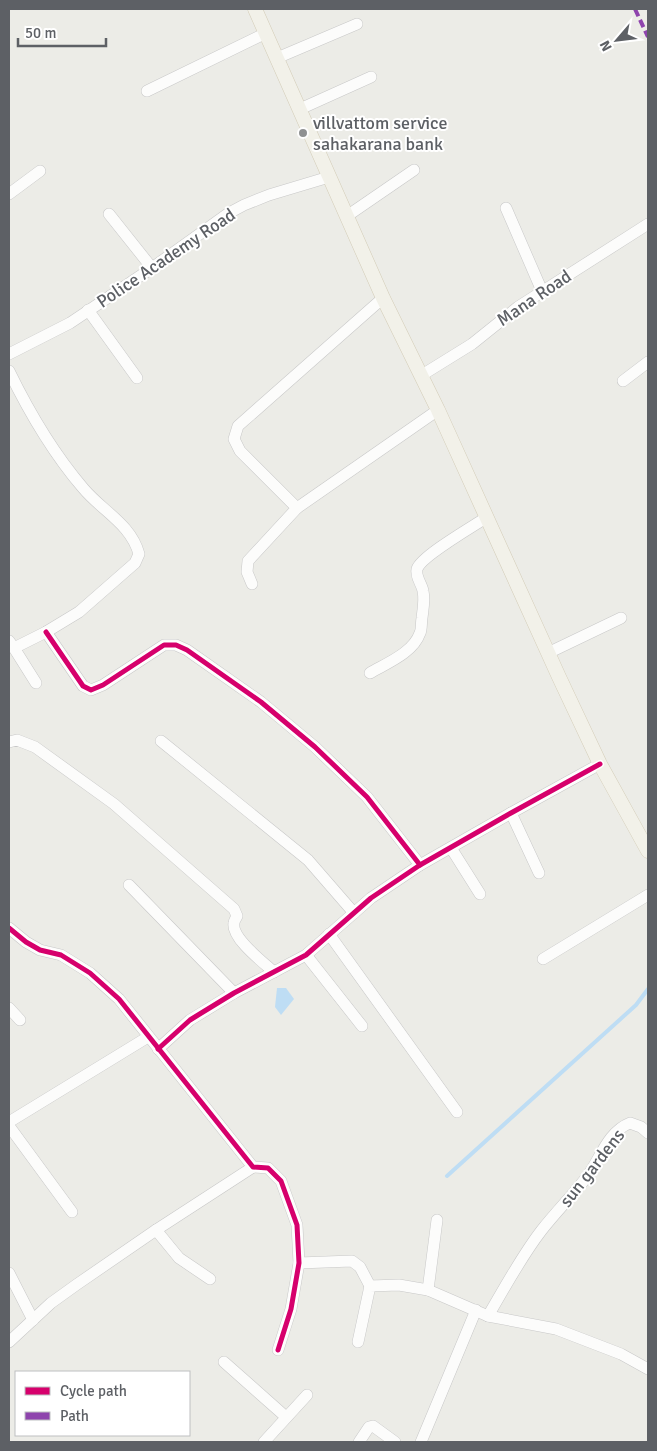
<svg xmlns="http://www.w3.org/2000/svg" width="657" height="1451" font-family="Signika,sans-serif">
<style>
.water{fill:#beddf4}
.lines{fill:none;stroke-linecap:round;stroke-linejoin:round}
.stream{stroke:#beddf4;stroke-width:4}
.minor-casing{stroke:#c8c8c8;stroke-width:12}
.major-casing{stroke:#d3ccb7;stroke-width:15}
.minor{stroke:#fcfcfb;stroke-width:11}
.major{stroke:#f2f1e9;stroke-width:14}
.quiet{stroke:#8e44ad;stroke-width:4;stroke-dasharray:8 4;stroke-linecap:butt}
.cycleway-casing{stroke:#fff;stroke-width:8}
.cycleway{stroke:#d6006c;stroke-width:5}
.poi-dot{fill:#8f9192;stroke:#fff;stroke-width:2}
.labels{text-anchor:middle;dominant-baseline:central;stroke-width:4;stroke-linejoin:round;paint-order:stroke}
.poi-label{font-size:18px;fill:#5d6065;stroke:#fff;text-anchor:start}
.street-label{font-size:18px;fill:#5d6065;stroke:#fff}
</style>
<rect width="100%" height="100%" fill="#ecece7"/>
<path class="water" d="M277,988H286L294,999L281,1015L275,1007Z"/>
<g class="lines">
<path class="stream" d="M447,1176L636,1005L648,989"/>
<g class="minor-casing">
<g id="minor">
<path d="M277,58L357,24"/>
<path d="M147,91L266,33"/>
<path d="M300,109L371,77"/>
<path d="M9,194L40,171"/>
<path d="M506,208L542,291"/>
<path d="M109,214L152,268"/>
<path d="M347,216L414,170"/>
<path d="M88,310L137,378"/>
<path d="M9,354L70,323L152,268L229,213L244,205L269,195L329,177"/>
<path d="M9,371C29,412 53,453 83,488C102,511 131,524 139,554L135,563L79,612L46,632L14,648L9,641"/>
<path d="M422,375L472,344L518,307L648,224"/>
<path d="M623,381L648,362"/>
<path d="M297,508L438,410"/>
<path d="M252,584L247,572L248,561L297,508L240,451L234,439L238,426L383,298"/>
<path d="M46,632L83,686L91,690L103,685L164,645H176L187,650L261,702L315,747L367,797L420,865"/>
<path d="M14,648L36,683"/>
<path d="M548,653L621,618"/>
<path d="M370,673C387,663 413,653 420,633C422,629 421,623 422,618C423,609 425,600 423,591C422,584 415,577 417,569C421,556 474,526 487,517"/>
<path d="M161,741L308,860L354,913"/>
<path d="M9,742L17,740L35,747L114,804L234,909L237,916C236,918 234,921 234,923C231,938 264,963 274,972"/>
<path d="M511,813L539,873"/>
<path d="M451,848L480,894"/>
<path d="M129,885L234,993"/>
<path d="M9,928L26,942L40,950L61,955L90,973L119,999L253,1167L268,1168L281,1181L297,1225L299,1263L291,1309L278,1350"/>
<path d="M329,934L457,1112"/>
<path d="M306,955L362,1026"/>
<path d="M543,959L648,895"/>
<path d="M9,1008L20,1020"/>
<path d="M158,1049L190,1020L234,993L306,955L371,898L420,865L511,813L600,764"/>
<path d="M9,1122L148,1037"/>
<path d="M9,1126L72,1212"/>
<path d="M156,1230L179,1258L210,1279"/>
<path d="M299,1263L352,1261L360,1267L370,1286"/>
<path d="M9,1273L33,1320"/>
<path d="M428,1290L437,1220"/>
<path d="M488,1316C505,1287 521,1257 541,1231C555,1213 571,1197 586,1178C600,1160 607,1132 630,1123L641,1127L648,1133"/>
<path d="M9,1342L51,1303L76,1285L156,1230L253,1167"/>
<path d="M358,1342L370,1286L399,1285L428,1290L488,1316L556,1329L621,1354L648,1369"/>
<path d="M224,1362L286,1417"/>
<path d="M264,1442L307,1395"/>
<path d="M359,1442L369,1427L373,1426L395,1442"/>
<path d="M421,1442L476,1310"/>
</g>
</g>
<g class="major-casing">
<path id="major" d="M255,9L383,298L438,410L559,677L600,764L648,851"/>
</g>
<use href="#minor" class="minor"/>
<use href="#major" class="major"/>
<path class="quiet" d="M635,9L648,37"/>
<g class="cycleway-casing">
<g id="cycleway">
<path d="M46,632L83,686L91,690L103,685L164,645H176L187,650L261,702L315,747L367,797L420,865"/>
<path d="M9,928L26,942L40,950L61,955L90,973L119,999L253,1167L268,1168L281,1181L297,1225L299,1263L291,1309L278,1350"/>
<path d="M158,1049L190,1020L234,993L306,955L371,898L420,865L511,813L600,764"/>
</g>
</g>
<use href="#cycleway" class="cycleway"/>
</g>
<circle class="poi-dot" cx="303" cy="133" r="5"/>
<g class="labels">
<g class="poi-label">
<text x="313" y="123">villvattom service<tspan x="313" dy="21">sahakarana bank</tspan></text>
</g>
<g class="street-label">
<text transform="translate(166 258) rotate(-34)">Police Academy Road</text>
<text transform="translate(534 298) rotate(-34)">Mana Road</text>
<text transform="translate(592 1168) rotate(-52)">sun gardens</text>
</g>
</g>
<rect width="657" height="1451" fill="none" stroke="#5d6065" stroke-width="20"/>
<rect x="15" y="1371" width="175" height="65" fill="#ffffff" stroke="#bebfc1"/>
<rect x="25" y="1387" width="25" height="8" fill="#d6006c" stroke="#bebfc1"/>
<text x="60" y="1396" font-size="15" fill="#5d6065">Cycle path</text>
<rect x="25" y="1412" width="25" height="8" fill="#8e44ad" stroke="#bebfc1"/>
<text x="60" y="1421" font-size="15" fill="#5d6065">Path</text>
<g transform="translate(617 40) rotate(242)" stroke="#ffffff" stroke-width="4" paint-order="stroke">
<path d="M0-4L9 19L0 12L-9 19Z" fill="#5d6065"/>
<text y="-8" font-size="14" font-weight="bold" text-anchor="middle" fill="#5d6065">N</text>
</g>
<path d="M18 38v8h88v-8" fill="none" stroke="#5d6065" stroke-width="2.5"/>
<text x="25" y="38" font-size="15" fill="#5d6065" stroke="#ffffff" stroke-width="4" paint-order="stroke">50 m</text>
</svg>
